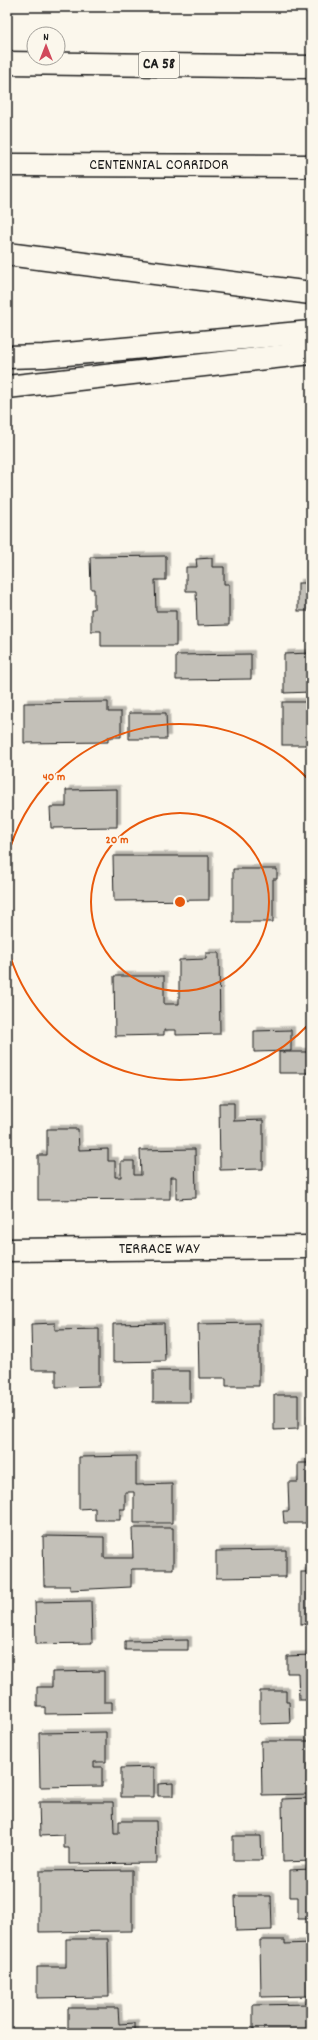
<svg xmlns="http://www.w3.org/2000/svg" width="318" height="2040" font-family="Dekko,sans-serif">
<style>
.building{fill:#c3c0b8;stroke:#1c1c1c;filter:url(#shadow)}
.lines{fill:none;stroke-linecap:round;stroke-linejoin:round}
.secondary-casing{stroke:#1c1c1c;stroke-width:25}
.highway-casing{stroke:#1c1c1c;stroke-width:25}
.secondary{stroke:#fbf7ec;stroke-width:22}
.highway{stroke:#fbf7ec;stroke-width:22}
.ring{fill:none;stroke:#e8590c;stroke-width:2}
.labels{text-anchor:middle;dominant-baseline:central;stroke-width:4;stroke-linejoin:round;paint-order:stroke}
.shield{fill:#fbf7ec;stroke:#5f5e5a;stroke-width:1}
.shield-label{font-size:15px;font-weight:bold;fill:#1c1c1c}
.street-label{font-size:16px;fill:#1c1c1c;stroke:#fbf7ec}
.centre{fill:#e8590c;stroke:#fbf7ec;stroke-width:2}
.ring-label{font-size:12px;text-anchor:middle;font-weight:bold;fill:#e8590c;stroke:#fbf7ec;stroke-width:4;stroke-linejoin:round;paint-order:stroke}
</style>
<defs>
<filter id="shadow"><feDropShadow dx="3.5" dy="-3.5" stdDeviation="0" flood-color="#0004"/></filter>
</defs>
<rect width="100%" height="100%" fill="#fbf7ec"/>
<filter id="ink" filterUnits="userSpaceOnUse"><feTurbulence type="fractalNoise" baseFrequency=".025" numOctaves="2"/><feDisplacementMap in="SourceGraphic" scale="8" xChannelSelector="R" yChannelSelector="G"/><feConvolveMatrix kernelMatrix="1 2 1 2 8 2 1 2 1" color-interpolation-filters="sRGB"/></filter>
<g filter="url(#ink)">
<g class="building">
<path d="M166,556V580H155L156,611H176V646H101V631H91V609H94V589H91L90,557Z"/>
<path d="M212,558V567H224V584H229V625L197,626L196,591H186V567H197L196,559Z"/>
<rect x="298" y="583" width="13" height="28"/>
<path d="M311,653V692L284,693V654Z"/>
<path d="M251,654V679L176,680V655Z"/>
<path d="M108,702V712H121V737H108V742L24,743V703Z"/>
<rect x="282" y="702" width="29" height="43"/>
<path d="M129,713H166L167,739H129Z"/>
<path d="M117,789V827L51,828L50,807H66V790Z"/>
<path d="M113,856H209V900L114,901Z"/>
<path d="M233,869H277V879H273V922H233Z"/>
<path d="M206,953H219L220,1034L176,1035V1030H164V1035L115,1036L114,976H164V1004H179V960L206,959Z"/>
<path d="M291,1030V1051L254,1052V1031Z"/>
<path d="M279,1052H308L309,1073H279Z"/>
<path d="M219,1103H234V1121L263,1120V1169L220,1170Z"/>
<path d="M47,1129H78L79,1150L108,1149V1161H115V1177H121V1161H134V1175H141L140,1150L195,1149L196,1198L176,1199V1177H170V1199L38,1200V1155H47Z"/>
<path d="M55,1323V1330L99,1329V1386L56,1387V1370H32L31,1324Z"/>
<path d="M164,1323L165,1361L113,1362V1324Z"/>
<path d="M259,1323V1386H226V1378H199L198,1324Z"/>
<rect x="153" y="1371" width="37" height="31"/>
<path d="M274,1395H298V1429L274,1430Z"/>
<path d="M308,1415H311V1452H309Z"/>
<path d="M136,1456V1485L172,1484V1523H134V1492H125V1509H120V1520H95V1508L79,1509V1457Z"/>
<path d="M298,1463H311V1523H284L283,1511H289L288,1482H298Z"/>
<path d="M132,1528H173V1569H131V1587L70,1590V1586H44L43,1536L104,1537V1558H133Z"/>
<path d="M286,1550V1577L216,1578V1551Z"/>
<rect x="301" y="1572" width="10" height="52"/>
<path d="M91,1601L92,1643L36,1644L35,1602Z"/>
<path d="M188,1640V1650H125V1641Z"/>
<path d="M311,1655V1700H299L298,1673H287V1656Z"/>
<path d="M104,1671V1702H112V1713L45,1714V1707H37V1687H52V1672Z"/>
<path d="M260,1691H286V1702H289L290,1723L260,1724Z"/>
<path d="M106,1732V1762H94V1767H102V1786L40,1787L39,1733Z"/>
<path d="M261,1741H311V1794L262,1795Z"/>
<path d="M154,1767V1797H121V1768Z"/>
<path d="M173,1783V1796H158V1784Z"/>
<path d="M311,1798V1861L283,1862L282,1799Z"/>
<path d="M39,1802H113L114,1834H119V1821H156L157,1863L69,1864V1848H64V1835L40,1836Z"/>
<path d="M233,1836H261L262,1860H233Z"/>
<path d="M311,1869V1919H298V1897H290V1870Z"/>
<path d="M132,1870V1931L39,1932V1871Z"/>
<path d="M235,1896H271L272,1930L236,1931Z"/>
<path d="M66,1939H108L109,1997L37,1998V1967H66Z"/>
<path d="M260,1940H285V1944L311,1943V1996L261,1997Z"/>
<path d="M311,2004V2033H253V2005Z"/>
<path d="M68,2008H118L119,2024L135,2023V2033H68Z"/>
</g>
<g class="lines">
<g class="secondary-casing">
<path id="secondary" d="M7,1250L311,1247"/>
</g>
<g class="highway-casing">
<g id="highway">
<path d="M7,63L311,67"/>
<path d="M7,165L311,166"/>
<path d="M7,254L311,293"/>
<path d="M7,357L44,356L311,332"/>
<path d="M7,387L311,353"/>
</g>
</g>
<use href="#secondary" class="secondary"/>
<use href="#highway" class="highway"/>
</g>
</g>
<g class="ring">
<circle cx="180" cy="902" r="89"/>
<path d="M310 1023A178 178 0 0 1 7 945M7 859A178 178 0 0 1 310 781"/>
</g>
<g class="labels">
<rect class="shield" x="139" y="52" width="40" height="26" rx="3"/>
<g class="shield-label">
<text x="159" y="65">CA 58</text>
</g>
<g class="street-label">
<text x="159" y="165">CENTENNIAL CORRIDOR</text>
<text x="159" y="1249">TERRACE WAY</text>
</g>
</g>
<circle cx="180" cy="902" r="6" class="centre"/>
<g class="ring-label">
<text x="54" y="780">40 m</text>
<text x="117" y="843">20 m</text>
</g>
<rect width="318" height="2040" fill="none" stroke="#fbf7ec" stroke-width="24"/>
<rect x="12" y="12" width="294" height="2016" fill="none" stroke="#1c1c1c" stroke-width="1.5" filter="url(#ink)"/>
<g transform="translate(46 46)"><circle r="19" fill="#fbf7ec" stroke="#a29f99"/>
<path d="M0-3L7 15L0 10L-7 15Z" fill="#d1495b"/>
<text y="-6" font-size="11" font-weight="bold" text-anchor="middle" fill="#1c1c1c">N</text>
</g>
</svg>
